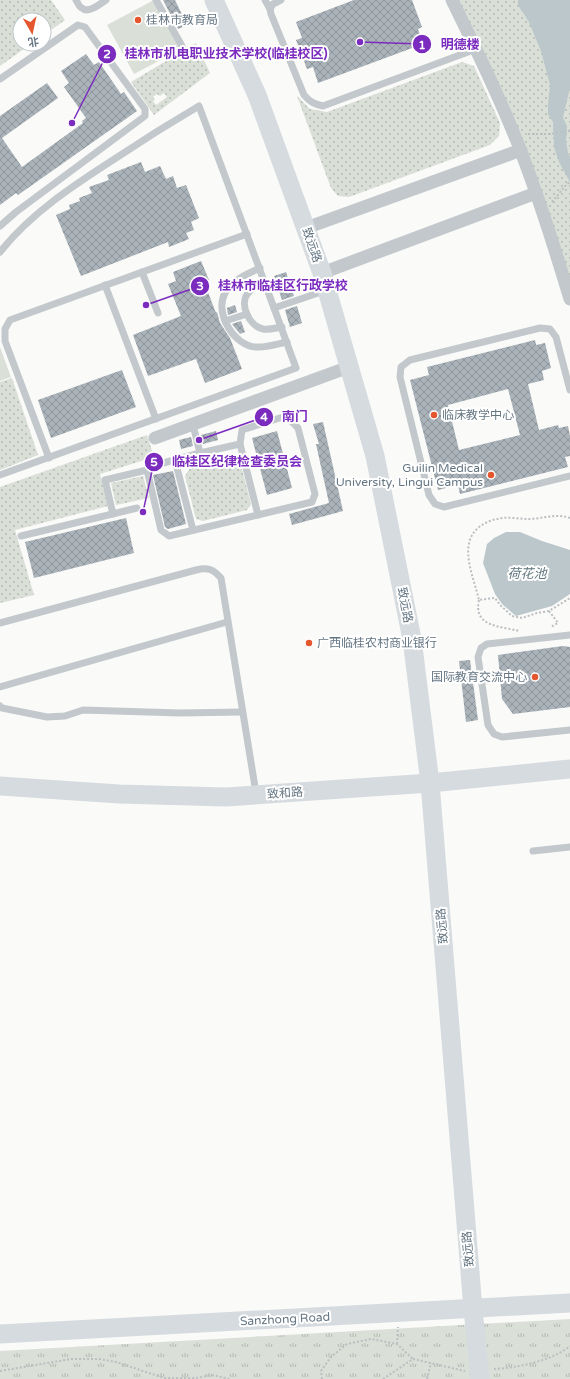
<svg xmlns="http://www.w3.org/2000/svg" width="570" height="1379" font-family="'Varela Round','Noto Sans SC',sans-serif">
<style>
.grass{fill:url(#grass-dots);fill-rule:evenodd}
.park{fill:url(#park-tufts)}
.garden{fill:#dadfd7}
.water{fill:#bbc7cb}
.building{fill:url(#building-cross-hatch);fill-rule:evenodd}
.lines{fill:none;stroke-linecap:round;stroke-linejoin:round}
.path{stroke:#bbbfc2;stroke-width:2;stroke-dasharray:2 2;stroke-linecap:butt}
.service{stroke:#c3c8cc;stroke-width:7}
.minor{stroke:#c3c8cc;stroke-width:13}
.secondary{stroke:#d6dbdf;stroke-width:19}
.poi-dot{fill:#e4572e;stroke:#fff;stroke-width:1.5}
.labels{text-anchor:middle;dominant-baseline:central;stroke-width:4;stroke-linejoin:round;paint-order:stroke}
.poi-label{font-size:12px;fill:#657683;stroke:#fff;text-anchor:start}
.street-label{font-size:12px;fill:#657683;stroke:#fff}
.water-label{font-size:13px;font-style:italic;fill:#60757c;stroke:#fff}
.leader{fill:none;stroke:#7b2cbf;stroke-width:1.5}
.callout-dot{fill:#7b2cbf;stroke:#fff;stroke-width:1.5}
.mark-label{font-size:12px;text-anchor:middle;font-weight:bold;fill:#fff}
.callout-label{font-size:13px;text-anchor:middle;font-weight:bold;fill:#7b2cbf;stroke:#fff;stroke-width:4;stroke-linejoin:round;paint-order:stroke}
</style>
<defs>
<pattern id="grass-dots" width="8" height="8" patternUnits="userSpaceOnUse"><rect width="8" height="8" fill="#dadfd7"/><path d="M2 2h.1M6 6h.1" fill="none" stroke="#b4b9b4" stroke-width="1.8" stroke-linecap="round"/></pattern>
<pattern id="park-tufts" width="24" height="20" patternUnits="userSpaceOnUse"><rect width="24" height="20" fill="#dadfd7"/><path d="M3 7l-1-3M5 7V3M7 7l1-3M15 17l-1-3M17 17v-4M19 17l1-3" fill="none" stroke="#b4b9b4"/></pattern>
<pattern id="building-cross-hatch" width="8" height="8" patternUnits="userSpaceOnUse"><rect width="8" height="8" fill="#aab3b9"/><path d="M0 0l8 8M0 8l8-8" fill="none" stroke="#8e969c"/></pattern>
</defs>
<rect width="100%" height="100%" fill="#fafaf8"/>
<g class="grass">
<path d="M0,0H51L65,20L44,35V20H20V44H31L0,66Z"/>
<path d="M452,0H570V299L544,215Z"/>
<path d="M196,43L210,73L154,115L131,82ZM164,93L167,97L156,105L153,101L155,100L153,97L157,94L160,96Z"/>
<path d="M462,62L474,66L500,123L499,136L490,145L349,197L338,196L331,188L297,96L310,109L327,112Z"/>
<path d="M12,378L38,455L0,470V382Z"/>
<path d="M147,435L154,457L100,474L108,506L15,530L34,595L0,603V487Z"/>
<path d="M232,458L240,461L251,504L247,510L203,521L196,519L185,476L190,468Z"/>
<path d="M143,476L149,498L116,505L111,483Z"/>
</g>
<path class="park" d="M570,1319V1379H0V1351Z"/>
<g class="garden">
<path d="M154,0L181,49L134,74L107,25Z"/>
<path d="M0,347L11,377L0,381Z"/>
</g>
<g class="water">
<path d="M518,0H570V88L563,117L567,127L566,141L568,153L570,157V182L559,162L554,147L553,122L548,114V106L550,85L541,51L529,22L518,5Z"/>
<path d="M506,532H520L542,541L570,550V594L552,606L516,616L502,604L495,594L483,563L487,544L494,538Z"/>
</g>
<g class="building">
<path d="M163,0H175L187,25L178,29Z"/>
<path d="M354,0H412L422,27L418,29L423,44L318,83L313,67L307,69L296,40L302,38L296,22Z"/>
<path d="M86,54L94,65L99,62L121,94L124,92L137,111L18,195L16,193L0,205V116L47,83L58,98L2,138L22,167L83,123L82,121L86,118L64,87L69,83L61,71Z"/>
<path d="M141,162L145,172L160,166L166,179L173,176L177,188L186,185L199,218L191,222L194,230L186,233L189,239L169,247L168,242L81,276L56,215L70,209L69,205L80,201L79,198L92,193L89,187L109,180L107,175Z"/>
<path d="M201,261L209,280L204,282L216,313L217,312L220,323L230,338L242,369L205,383L196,359L148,376L133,335L181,316L168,284L176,281L173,272Z"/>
<path d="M286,272L294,296L282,300L274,276Z"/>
<path d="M235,305L237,312L228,315L227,308Z"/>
<path d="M297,306L302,323L290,327L285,310Z"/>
<path d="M241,321L245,332L240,334L232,324Z"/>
<path d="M535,340L536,345L545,343L551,368L542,371L544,380L528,384L539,430L558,425L559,428L568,426L570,436V456L565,457L568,467L460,494L458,485L438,490L410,380L429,375L427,367ZM508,389L520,435L459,450L448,405Z"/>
<path d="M122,370L136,407L51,438L38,400Z"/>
<path d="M323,422L343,511L292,525L289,514L329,503L316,444H319L313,424Z"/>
<path d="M216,431L218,440L203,444L201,435Z"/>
<path d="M277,431L292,488L267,495L252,438Z"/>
<path d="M191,437L193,446L181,449L179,440Z"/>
<path d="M173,471L186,524L168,529L165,527L153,475Z"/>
<path d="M126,518L134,553L34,578L25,542Z"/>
<path d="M563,646L570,647V707L513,714L502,699L498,655Z"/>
<path d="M470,660L478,720L466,722L459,661Z"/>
</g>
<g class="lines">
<g class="path">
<path d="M528,134H550L570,131"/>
<path d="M552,202L566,185L570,182"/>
<path d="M570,518C556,513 542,519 528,519C520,519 511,517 503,518C494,519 485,522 478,528C458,545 474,578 479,600L495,598L500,605L512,616L522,618L537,613L549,611L570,598"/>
<path d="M479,600C473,627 500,626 519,631"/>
<path d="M549,611L558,623L551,627"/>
<path d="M397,1344L398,1327"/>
<path d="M494,1369C516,1368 552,1361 570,1346"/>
<path d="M0,1371L71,1359H99L116,1362L164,1378H196L212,1375L230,1379"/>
<path d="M322,1379L321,1371L331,1357L347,1344L371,1339L397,1344L413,1359"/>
<path d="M383,1379L413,1359L465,1371"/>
<path d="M427,1379L431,1363"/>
</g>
<g class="service">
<path d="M76,0C78,3 79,7 82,8C88,14 100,4 106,0"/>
<path d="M156,0L182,46"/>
<path d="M265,0L270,9"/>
<path d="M281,0L273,4L270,9L271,14L304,95C310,102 314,104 323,106L476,49"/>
<path d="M0,79L78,25L85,27L145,109V116L16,212L0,226"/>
<path d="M0,252C31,213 74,185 116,158C143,140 170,123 199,106L274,308L327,290"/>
<path d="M260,268C247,274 232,280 225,293C214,313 234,346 256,347C266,348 277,344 287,342"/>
<path d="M142,272L158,313"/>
<path d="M266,283C260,286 253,287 249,292C238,303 249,326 263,329C269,330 276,328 282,327"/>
<path d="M105,285L156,419"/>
<path d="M225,321L247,314"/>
<path d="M570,390L556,337L550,329L540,328L410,360L401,367L400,377L429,495L435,504L444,507L570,476"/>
<path d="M193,425L200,453L152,466L147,470L161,530L169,536L312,502L315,494L298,428L286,416L242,430L240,444L200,453"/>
<path d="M240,444L258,515"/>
<path d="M49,458L5,341V329L10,320L247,234"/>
<path d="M175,460L193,530"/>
<path d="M0,475L296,368L274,308"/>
<path d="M113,514L105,480L147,470"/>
<path d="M21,536L137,508"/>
<path d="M0,623L196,570C208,567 213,569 221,578L256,793"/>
<path d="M570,635L487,644L481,648L478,657L488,725L494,734L502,737L570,730"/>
<path d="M0,687L227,622"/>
<path d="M0,706L2,708L47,717L65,716L83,710L180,713L242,712"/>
<path d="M533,851L570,847"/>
</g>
<g class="minor">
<path d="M452,0C476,49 500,98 520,149C539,198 555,249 570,299"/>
<path d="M306,228L521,150"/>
<path d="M322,273L536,193"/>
<path d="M155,438L349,367"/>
</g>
<g class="secondary">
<path d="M214,0L257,95L322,273L375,456L412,639L430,783L473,1309L480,1379"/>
<path d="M0,786L119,794L226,797L430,783L570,769"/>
<path d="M0,1334L570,1303"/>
</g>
</g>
<g class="poi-dot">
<circle cx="138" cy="20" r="4"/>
<circle cx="434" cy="415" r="4"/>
<circle cx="491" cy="475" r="4"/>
<circle cx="309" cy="643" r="4"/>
<circle cx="535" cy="677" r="4"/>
</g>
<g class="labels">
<g class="poi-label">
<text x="146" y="20">桂林市教育局</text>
<text x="442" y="415">临床教学中心</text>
<text x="483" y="468" text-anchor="end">Guilin Medical<tspan x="483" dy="14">University, Lingui Campus</tspan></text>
<text x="317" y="643">广西临桂农村商业银行</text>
<text x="527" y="677" text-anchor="end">国际教育交流中心</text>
</g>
<g class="street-label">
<text transform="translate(312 245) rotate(71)">致远路</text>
<text transform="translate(405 605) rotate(79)">致远路</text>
<text transform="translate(285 793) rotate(-4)">致和路</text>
<text transform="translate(442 926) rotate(-95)">致远路</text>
<text transform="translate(468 1249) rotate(-95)">致远路</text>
<text transform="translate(285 1319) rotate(-3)">Sanzhong Road</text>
</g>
<g class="water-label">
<text x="527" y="574">荷花池</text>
</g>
</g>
<path class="leader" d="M360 42L422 44M72 123L107 54M146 305L200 286M199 440L264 417M143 512L154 462"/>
<g class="callout-dot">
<circle cx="360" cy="42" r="4"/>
<circle cx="72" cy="123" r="4"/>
<circle cx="146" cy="305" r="4"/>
<circle cx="199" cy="440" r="4"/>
<circle cx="143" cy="512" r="4"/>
<circle cx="422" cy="44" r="10"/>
<circle cx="107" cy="54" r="10"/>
<circle cx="200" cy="286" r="10"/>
<circle cx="264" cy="417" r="10"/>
<circle cx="154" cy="462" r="10"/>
</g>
<g class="mark-label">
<text x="422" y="49">1</text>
<text x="107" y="58">2</text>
<text x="200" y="290">3</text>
<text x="264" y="421">4</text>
<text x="154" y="466">5</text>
</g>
<g class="callout-label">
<text x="460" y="49">明德楼</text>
<text x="226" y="58">桂林市机电职业技术学校(临桂校区)</text>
<text x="283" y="290">桂林市临桂区行政学校</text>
<text x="295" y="421">南门</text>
<text x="237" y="466">临桂区纪律检查委员会</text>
</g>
<g transform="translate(32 32) rotate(171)"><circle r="19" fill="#ffffff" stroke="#c1c8cd"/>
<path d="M0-3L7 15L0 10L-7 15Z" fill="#e4572e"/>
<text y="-6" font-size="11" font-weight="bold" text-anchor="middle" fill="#657683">北</text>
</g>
</svg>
